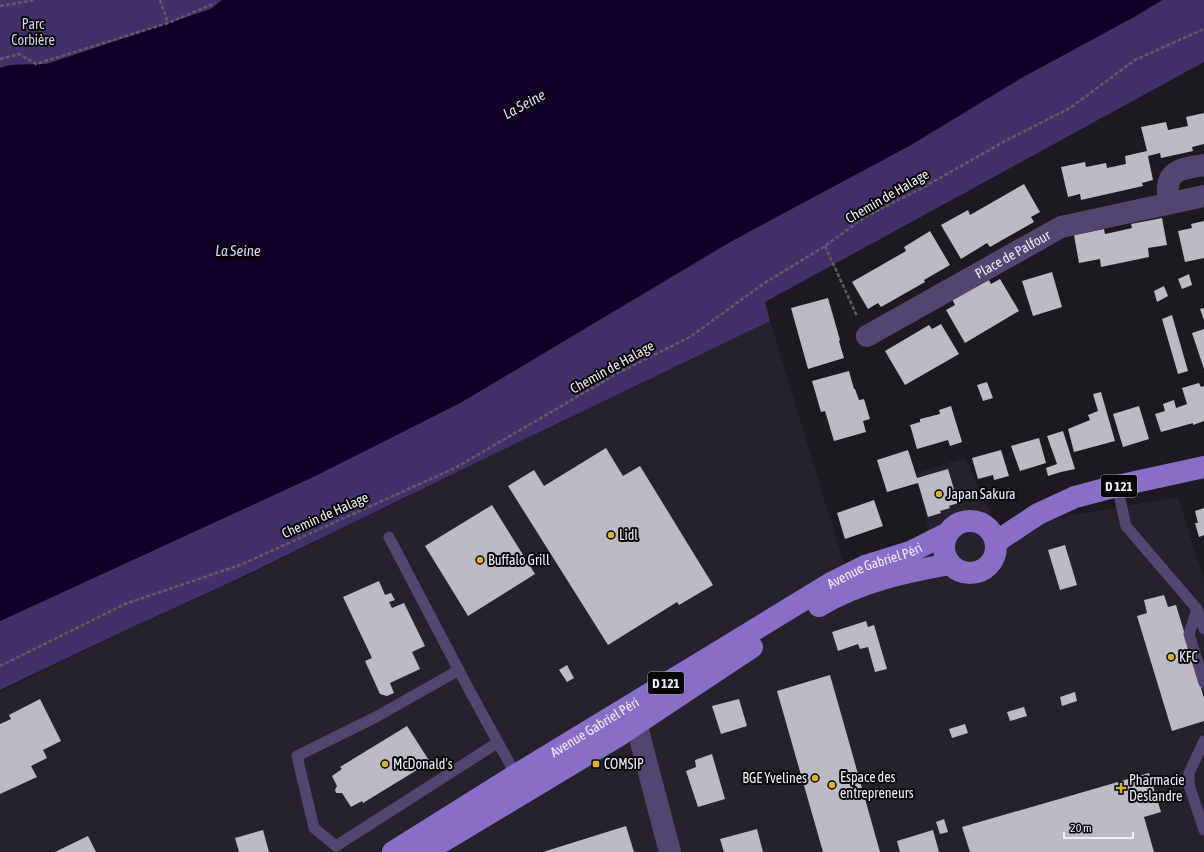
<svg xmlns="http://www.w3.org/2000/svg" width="1204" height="852" font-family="'Asap Condensed',sans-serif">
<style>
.built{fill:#25222e}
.green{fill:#432f6a}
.water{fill:#100028}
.building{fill:#bcbac2}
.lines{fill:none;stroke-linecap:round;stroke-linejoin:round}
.path{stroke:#5e5d62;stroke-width:2.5;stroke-dasharray:4 2;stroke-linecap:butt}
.service{stroke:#524570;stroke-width:11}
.minor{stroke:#524570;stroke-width:22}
.primary{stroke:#8a6dc7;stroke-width:22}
.poi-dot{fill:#dfb034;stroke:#060608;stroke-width:1.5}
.labels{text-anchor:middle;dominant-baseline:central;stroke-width:4;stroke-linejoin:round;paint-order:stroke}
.shield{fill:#060608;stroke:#a8a8ac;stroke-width:1}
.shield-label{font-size:13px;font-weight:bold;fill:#eeedf2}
.park-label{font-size:14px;fill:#d7cef3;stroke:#060608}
.street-label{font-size:14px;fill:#eeedf2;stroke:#060608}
.poi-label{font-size:14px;fill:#eeedf2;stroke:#060608;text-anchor:start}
.water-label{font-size:15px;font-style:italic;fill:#dfd6fb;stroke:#060608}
</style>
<rect width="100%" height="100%" fill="#1c1a20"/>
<path class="built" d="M770,321L843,561L855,579L932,549L917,473L965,458L984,499L999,528L1178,497L1204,581V852H0V692L130,628L225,586L488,457Z"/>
<g class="green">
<path d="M0,0H222L211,9L47,64L10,65L0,68Z"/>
<path d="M1162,0H1204V62L765,302L770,321L488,457L225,585L130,628L0,690V621L313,477L460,403L730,242L909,146L1023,77L1134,17Z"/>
</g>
<path class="water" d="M222,0H1162L1134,17L1023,77L909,146L730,242L460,403L313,477L0,621V68L10,65L47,64L211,9Z"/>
<g class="building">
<path d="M1204,113V144L1192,147L1193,151L1161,158L1160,153L1148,156L1153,180L1142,183L1143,186L1081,200L1080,194L1068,197L1061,167L1085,162L1086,167L1106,163L1107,168L1126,164L1125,156L1147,151L1141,127L1166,122L1168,130L1188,126L1186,117Z"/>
<path d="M1024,184L1040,212L1031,217L1034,222L990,247L987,243L961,259L941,225L968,210L970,215Z"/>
<path d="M1162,218L1167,245L1148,248L1149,257L1101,267L1100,259L1079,263L1074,235L1104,229L1105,234L1119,231L1132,228L1131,224Z"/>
<path d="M1204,221V258L1185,262L1178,231L1192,228L1191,224Z"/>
<path d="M930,231L950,265L924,280L925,282L881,307L878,303L868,309L852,282L906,251L904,247Z"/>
<path d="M1052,272L1062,307L1033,316L1022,281Z"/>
<path d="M1189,274L1192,285L1182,289L1178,279Z"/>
<path d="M1000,279L1019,311L965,343L946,310L955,305L952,299L989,280L991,284Z"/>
<path d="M1164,286L1168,296L1157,302L1154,291Z"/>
<path d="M828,298L840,340L839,341L844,358L808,369L791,308Z"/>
<path d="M1204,308V320L1200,309Z"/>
<path d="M1172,315L1188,371L1178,374L1162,319Z"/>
<path d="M941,324L959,354L905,385L885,351L929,325L932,329Z"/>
<path d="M1204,329V369L1192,333Z"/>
<path d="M849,371L854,389H855L859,400L864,399L870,419L863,421L866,432L834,441L825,411L821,412L812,381Z"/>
<path d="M987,382L993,398L983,401L977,385Z"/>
<path d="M1199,383L1201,387L1204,386V421L1193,425V423L1161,432L1155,414L1165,411L1163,404L1174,400L1176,408L1187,404L1182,388Z"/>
<path d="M1101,392L1115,441L1074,452L1068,429L1090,420L1088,415L1098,411L1093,394Z"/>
<path d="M951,406L962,442L950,446L948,440L917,449L910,425L920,422V419L940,414L939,410Z"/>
<path d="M1139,406L1149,439L1123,447L1113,414Z"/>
<path d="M1063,431L1075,469L1061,472L1048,476L1046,468L1057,464L1047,436Z"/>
<path d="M1039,438L1046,463L1020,471L1011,446Z"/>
<path d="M606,448L623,476L640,466L713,585L679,605L677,602L608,645L508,486L534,470L544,486Z"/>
<path d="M908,450L917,478L948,469L958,503L949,506L950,508L940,511L941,513L928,517L918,483L887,492L877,460Z"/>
<path d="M1001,450L1009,476L994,480L993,475L978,479L972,458Z"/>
<path d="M874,500L883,526L845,539L837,513Z"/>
<path d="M492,505L535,574L468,616L425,546Z"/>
<path d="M1204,508V535L1199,537L1195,523H1198L1195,511Z"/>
<path d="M1065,545L1077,585L1060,590L1048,550Z"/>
<path d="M379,581L385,595L391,593L395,600L389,602L392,608L404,603L425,646L412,652L420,669L390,683L394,693L387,696L380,694L365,661L372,658L343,597Z"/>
<path d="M1164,595L1168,607L1176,605L1204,698V721L1172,731L1137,616L1147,613L1144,600Z"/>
<path d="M866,621L868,627L874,625L887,669L875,672L868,647L860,649L858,644L838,651L832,632Z"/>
<path d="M567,665L574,678L567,682L559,670Z"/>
<path d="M830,675L847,735L880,852H823L777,691Z"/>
<path d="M1075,692L1077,701L1062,706L1060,697Z"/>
<path d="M40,699L61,741L43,750L47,758L31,766L37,777L0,794V724L11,719L9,715Z"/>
<path d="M739,699L747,726L721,734L712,706Z"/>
<path d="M1024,707L1027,716L1010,721L1007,712Z"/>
<path d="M965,724L968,733L952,738L949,729Z"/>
<path d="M407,726L430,762L363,803L362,801L351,807L342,793H336L335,790L337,786L332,776L342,769L340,767Z"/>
<path d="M712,754L725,799L698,807L686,771L696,767L695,760Z"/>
<path d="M1149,773L1161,812L1144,817L1154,852H970L962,827Z"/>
<path d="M944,819L948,832L940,834L936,822Z"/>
<path d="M626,826L634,852H543Z"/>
<path d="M757,829L763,852H724L720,839Z"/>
<path d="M263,830L269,852H239L235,838Z"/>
<path d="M933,830L939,852H900L897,841Z"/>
<path d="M88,836L96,852H55Z"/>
</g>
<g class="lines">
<g class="path">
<path d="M160,0L168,23"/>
<path d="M0,6L35,0"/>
<path d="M0,59L19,54L36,64L168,23L215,3"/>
<path d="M825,246L857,316"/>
<path d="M0,666L125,604L240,565L455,468L618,373L690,337L763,284L825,246L865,217L922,188L1007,140L1070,108L1135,60L1204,29"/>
</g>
<g class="service">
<path d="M1117,486L1126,526L1197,609L1204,629"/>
<path d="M389,537L466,684L518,779"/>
<path d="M1197,609L1189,634L1204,683"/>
<path d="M459,670L376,717L297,756L314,828L336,846L497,743"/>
<path d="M1204,741L1189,773V785L1204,830"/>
</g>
<g class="minor">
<path d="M1169,203C1169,198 1167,192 1168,187C1169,168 1189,168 1204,165"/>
<path id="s1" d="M867,336L1061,227L1204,196"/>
<path d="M629,707L636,723L670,852"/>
</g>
<g class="primary">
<circle cx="970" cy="547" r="26"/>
<path d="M996,542L1038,514L1075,497L1117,486L1204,467"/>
<path d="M819,606C859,582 905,572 950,564"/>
<path id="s2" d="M393,852L516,775L833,582L865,566L910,552L948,533"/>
<path d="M425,852L618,736L752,647"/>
</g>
</g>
<g class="poi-dot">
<circle cx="939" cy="494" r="4"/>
<circle cx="611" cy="535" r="4"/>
<circle cx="480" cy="560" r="4"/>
<circle cx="1171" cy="657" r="4"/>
<circle cx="385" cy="764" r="4"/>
<rect x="592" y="760" width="8" height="8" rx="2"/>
<circle cx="815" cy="778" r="4"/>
<circle cx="832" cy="785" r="4"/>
<path d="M1119 782h4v4h4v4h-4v4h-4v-4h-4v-4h4z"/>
</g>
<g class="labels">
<g class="shield">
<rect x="1101" y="475" width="36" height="22" rx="3"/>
<rect x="648" y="672" width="36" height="22" rx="3"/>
</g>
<g class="shield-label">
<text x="1119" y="486">D 121</text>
<text x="666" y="683">D 121</text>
</g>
<g class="park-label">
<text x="33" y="24">Parc<tspan x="33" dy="16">Corbière</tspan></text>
</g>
<g class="street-label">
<text transform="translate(887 196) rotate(-30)">Chemin de Halage</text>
<text stroke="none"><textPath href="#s1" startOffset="167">Place de Palfour</textPath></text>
<text transform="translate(612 367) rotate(-29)">Chemin de Halage</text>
<text transform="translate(325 515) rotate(-24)">Chemin de Halage</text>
<text stroke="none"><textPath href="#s2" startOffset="561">Avenue Gabriel Péri</textPath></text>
<text stroke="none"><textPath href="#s2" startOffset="237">Avenue Gabriel Péri</textPath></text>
</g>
<g class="poi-label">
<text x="947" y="494">Japan Sakura</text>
<text x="619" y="535">Lidl</text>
<text x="488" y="560">Buffalo Grill</text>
<text x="1179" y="657">KFC</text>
<text x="393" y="764">McDonald's</text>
<text x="604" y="764">COMSIP</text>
<text x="840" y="777">Espace des<tspan x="840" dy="16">entrepreneurs</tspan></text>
<text x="807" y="778" text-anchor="end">BGE Yvelines</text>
<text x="1129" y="780">Pharmacie<tspan x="1129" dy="16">Deslandre</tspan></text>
</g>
<g class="water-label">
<text transform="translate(524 104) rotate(-28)">La Seine</text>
<text x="238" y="250">La Seine</text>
</g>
</g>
<path d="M1064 832v6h69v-6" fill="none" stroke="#eeedf2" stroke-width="2"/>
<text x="1070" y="832" font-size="12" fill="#eeedf2" stroke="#060608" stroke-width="3" paint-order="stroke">20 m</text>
</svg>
